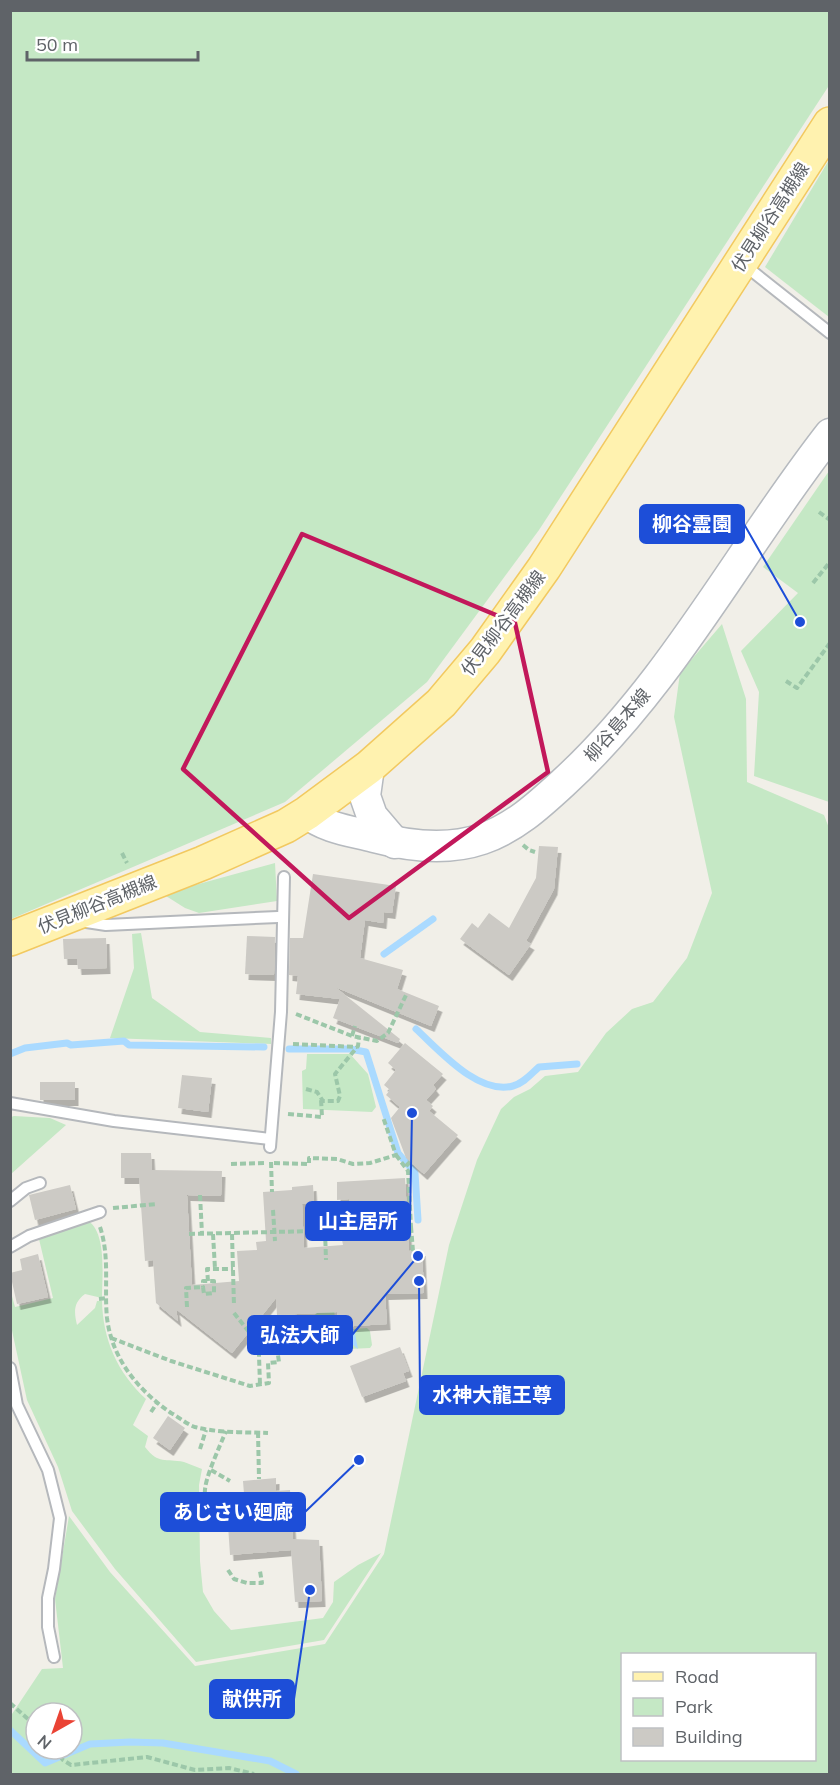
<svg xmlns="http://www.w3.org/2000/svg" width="840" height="1785" font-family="Mulish,'Noto Sans JP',sans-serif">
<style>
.green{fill:#c5e8c5;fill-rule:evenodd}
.water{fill:#aadaff}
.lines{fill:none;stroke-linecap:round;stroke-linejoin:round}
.stream{stroke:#aadaff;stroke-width:7}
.building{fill:#cccac5;filter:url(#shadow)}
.lane-casing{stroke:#b5b8bc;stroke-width:14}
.secondary-casing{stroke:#b6babf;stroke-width:33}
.primary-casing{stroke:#f2c960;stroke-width:36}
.path{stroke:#9cc7a9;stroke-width:4;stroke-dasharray:6 3;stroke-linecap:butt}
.lane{stroke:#fff;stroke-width:10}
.secondary{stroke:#fff;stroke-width:30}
.primary{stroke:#fff2af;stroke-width:33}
.marked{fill:none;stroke:#c2185b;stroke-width:4.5;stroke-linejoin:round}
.labels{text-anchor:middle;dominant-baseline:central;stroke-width:5;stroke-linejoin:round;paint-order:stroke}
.street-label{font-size:18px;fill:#5f6368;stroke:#fff}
.leader{fill:none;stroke:#1d4ed8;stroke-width:2}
.callout-dot{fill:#1d4ed8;stroke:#fff;stroke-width:2}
.callout{fill:#1d4ed8;stroke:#1d4ed8;stroke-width:2}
.callout-label{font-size:20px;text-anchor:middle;font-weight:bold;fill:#fff}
</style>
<defs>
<filter id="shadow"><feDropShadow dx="3.5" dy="6" stdDeviation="0" flood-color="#0004"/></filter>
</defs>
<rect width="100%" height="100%" fill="#f1efe8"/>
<g class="green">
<path d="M11,10L829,11L830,84L539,530L427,682L285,802L11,919Z"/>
<path d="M829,160L830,317H829L765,267Z"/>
<path d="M829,471V802L754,776L759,692L741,651L798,593L763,567Z"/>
<path d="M722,624L746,699L747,782L824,815L829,828V1774H11L10,1717L42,1669L63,1668L55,1599L69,1516L110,1572L195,1666L325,1644L384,1554L449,1245L477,1160L501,1109L514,1097L530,1089L545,1076L578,1072L606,1033L632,1009L653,1002L687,958L712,893L674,717L680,673ZM622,1654H814V1760H622ZM36,1713H72V1749H36Z"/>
<path d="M275,863L277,901L199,913L185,908L166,896L195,885Z"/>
<path d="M141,933L152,998L200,1032L271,1038V1044L110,1038L134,968L132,934Z"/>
<path d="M307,1054H350L368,1074L376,1107L372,1112L303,1109L302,1071L306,1069Z"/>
<path d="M14,1116L50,1118L66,1125L11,1174V1117Z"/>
<path d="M88,1221C107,1232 102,1278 102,1298L85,1294C73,1303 74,1312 77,1325L95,1308L97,1301H102C103,1340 117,1372 146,1399L133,1425L148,1436L145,1447C159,1465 165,1458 184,1462C190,1464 196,1467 202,1469L199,1485L200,1561L203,1592L214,1611L231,1630L323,1618L333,1602L334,1582L358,1565L381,1553L324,1640L196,1662L115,1569L72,1511L58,1467L27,1400L11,1326L10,1289L15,1307L53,1298L39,1239Z"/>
<path d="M334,1301L335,1327L338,1330L367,1328L370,1331L372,1345L370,1348L327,1350L310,1334L308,1319L316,1314L315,1303Z"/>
</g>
<path class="water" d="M300,1324L323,1325L329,1330L354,1329L358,1349C347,1339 340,1338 326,1344C317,1336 308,1333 300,1324Z"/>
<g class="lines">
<g class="stream">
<path d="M384,954L433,919"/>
<path d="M416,1029C440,1051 478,1095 513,1086C524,1083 531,1074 539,1067L577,1064"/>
<path d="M289,1049H350L366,1052L398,1153L415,1173L418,1220"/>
<path d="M10,1054L25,1048L67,1043L71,1045L124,1041L129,1045L264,1047"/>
<path d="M10,1730L45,1763L90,1744L130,1742L163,1743L270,1761L296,1774"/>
</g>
</g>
<g class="building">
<path d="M539,846L558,847L554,889L526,941L531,944L509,975L460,939L472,923L478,928L489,913L509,928L536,878Z"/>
<path d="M313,874L396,886L392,913L384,912L383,923L365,920L360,958L403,970L397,989L439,1006L431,1026L335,987L400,1039L398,1043L333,1018L340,999L296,994L298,976L289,975L290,938H303Z"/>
<path d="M247,936L275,937L274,975L245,974Z"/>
<path d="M106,938L107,968L78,969L77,959H64L63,939Z"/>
<path d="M405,1043L443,1074L433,1085L436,1089L426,1100L433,1106L429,1111L458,1135L424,1174L406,1158L391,1118L400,1107L386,1095L390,1090L384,1085L396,1070L388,1063Z"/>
<path d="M182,1075L212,1078L208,1112L178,1108Z"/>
<rect x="40" y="1082" width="35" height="18"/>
<path d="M121,1153H151L152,1170L222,1171L221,1196L187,1195L192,1285L239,1281L237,1251L257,1250L256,1242L266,1241L263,1192L292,1190V1187L313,1185L314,1204H302L304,1248L343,1245L342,1240L351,1239L349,1199L337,1200V1182L405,1178L409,1251L422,1250L424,1293L385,1294L387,1324L338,1327L337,1312L277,1315L276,1298L232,1353L176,1309L178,1321L156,1303L153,1260L145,1261L139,1178H121Z"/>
<path d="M70,1185L76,1209L35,1220L29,1195Z"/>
<path d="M38,1254L48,1297L17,1304L10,1273L22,1270L20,1259Z"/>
<path d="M400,1347L409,1371L403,1373L406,1381L362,1397L350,1366Z"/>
<path d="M168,1416L185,1428L170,1450L153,1438Z"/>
<path d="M276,1478V1491L290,1490L293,1539L319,1540L322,1601L295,1602L291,1550L230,1555L226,1495L244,1494L243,1481Z"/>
</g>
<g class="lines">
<g class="lane-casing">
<g id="lane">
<path d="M743,264L830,333"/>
<path d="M80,921L106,925L278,917"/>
<path d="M10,1103L114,1121L270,1139"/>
<path d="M270,1147L281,1012L284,877"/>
<path d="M10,1201L26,1188L40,1183"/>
<path d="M10,1247L29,1236L100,1212"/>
<path d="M10,1368L17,1405L48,1470L60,1518L54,1569L48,1598V1627L54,1657"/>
</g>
</g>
<g class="secondary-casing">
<g id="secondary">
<path d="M369,767L365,796L372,816L395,843"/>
<path d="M307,813C325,828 351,831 374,837C408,846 447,851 482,839C514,828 538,806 563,783C672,683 740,549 830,434"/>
</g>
</g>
<g class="primary-casing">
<path id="primary" d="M10,939L203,863L286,826L307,813L369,767L441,703L485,651L544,568L830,124"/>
</g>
<g class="path">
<path d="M819,512L830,520"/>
<path d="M813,583L830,562"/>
<path d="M786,681L797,688L830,643"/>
<path d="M523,845L529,850L535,852"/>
<path d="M122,853L127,863"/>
<path d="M296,1014L352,1036L377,1041L388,1033L407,993"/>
<path d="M352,1036L355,1026"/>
<path d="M293,1044L357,1047"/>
<path d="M306,1089L317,1092L323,1101H338L340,1096L335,1074L358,1046L359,1038"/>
<path d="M288,1114L322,1117L321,1099"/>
<path d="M396,1155L408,1171L411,1227H407"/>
<path d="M271,1162L272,1192"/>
<path d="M274,1163L309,1164V1158L337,1159L353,1164L370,1163L396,1155L383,1117"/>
<path d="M231,1164L267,1163"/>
<path d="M406,1166L410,1162"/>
<path d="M200,1195L202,1234"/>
<path d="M113,1208L157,1204"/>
<path d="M273,1210L275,1241"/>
<path d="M100,1227C110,1257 104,1287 107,1318C112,1359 138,1390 171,1413C179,1417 186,1424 195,1427C218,1433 244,1432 268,1433"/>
<path d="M411,1227L413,1251"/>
<path d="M367,1230L383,1228"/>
<path d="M325,1231L326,1260"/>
<path d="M349,1231V1240"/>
<path d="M189,1234L357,1230"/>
<path d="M213,1234L215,1269"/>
<path d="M232,1234L234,1306"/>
<path d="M208,1281L207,1269H233"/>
<path d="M99,1299L107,1298"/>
<path d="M187,1307L186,1288L203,1287L204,1294L214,1293V1281H203V1287"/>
<path d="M234,1313L249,1332L259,1355L260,1385"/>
<path d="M111,1338L171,1361L250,1386L269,1383L268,1363L279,1362L276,1342L255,1346"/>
<path d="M151,1412L157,1403"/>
<path d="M258,1432L259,1479"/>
<path d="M200,1449L206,1430"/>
<path d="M211,1470L230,1481"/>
<path d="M224,1506L216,1508C211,1504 206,1501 205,1494C203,1481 221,1444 226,1431"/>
<path d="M228,1570L234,1579L247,1583H262L260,1571"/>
<path d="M10,1703L36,1726"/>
<path d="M54,1749L63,1760L71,1765L147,1757L195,1770L229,1768L254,1774"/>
</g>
<use href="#lane" class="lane"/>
<use href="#secondary" class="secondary"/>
<use href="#primary" class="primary"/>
</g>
<path class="marked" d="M302,534L515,623L548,772L349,918L183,769Z"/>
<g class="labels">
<g class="street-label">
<text transform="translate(770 217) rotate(-57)">伏見柳谷高槻線</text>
<text transform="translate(503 623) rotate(-53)">伏見柳谷高槻線</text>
<text transform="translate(617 725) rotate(-49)">柳谷島本線</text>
<text transform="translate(97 904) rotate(-22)">伏見柳谷高槻線</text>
</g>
</g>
<path class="leader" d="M800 622L744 524M412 1113L410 1221M418 1256L352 1335M419 1281L420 1395M359 1460L305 1512M310 1590L294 1699"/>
<g class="callout-dot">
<circle cx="800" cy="622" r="6"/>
<circle cx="412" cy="1113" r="6"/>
<circle cx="418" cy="1256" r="6"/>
<circle cx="419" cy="1281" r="6"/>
<circle cx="359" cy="1460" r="6"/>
<circle cx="310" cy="1590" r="6"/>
</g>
<g class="callout">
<rect x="640" y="505" width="104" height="38" rx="6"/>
<rect x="306" y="1202" width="104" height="38" rx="6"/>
<rect x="248" y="1316" width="104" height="38" rx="6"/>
<rect x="420" y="1376" width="144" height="38" rx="6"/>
<rect x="161" y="1493" width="144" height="38" rx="6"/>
<rect x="210" y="1680" width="84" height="38" rx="6"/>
</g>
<g class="callout-label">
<text x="692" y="531">柳谷霊園</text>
<text x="358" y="1228">山主居所</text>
<text x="300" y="1342">弘法大師</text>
<text x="492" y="1402">水神大龍王尊</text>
<text x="233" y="1519">あじさい廻廊</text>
<text x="252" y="1706">献供所</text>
</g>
<rect width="840" height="1785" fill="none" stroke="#5f6368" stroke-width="24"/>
<rect x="621" y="1653" width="195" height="108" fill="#ffffff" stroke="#bfc1c3" stroke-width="1.5"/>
<rect x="633" y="1672" width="30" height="9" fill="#fff2af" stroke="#bfc1c3" stroke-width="1.5"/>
<text x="675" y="1683" font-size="18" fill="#5f6368">Road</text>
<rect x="633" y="1698" width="30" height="18" fill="#c5e8c5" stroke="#bfc1c3" stroke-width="1.5"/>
<text x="675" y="1713" font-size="18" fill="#5f6368">Park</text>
<rect x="633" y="1728" width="30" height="18" fill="#cccac5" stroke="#bfc1c3" stroke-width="1.5"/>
<text x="675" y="1743" font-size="18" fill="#5f6368">Building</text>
<g transform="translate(54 1731) rotate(220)"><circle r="28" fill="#ffffff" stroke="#bfc1c3" stroke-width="1.5"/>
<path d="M0-4.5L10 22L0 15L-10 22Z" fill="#ea4335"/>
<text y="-9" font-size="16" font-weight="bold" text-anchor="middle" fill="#5f6368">N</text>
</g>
<path d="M27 51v9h171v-9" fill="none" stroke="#5f6368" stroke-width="3"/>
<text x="36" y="51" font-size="18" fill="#5f6368" stroke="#ffffff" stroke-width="4.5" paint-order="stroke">50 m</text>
</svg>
